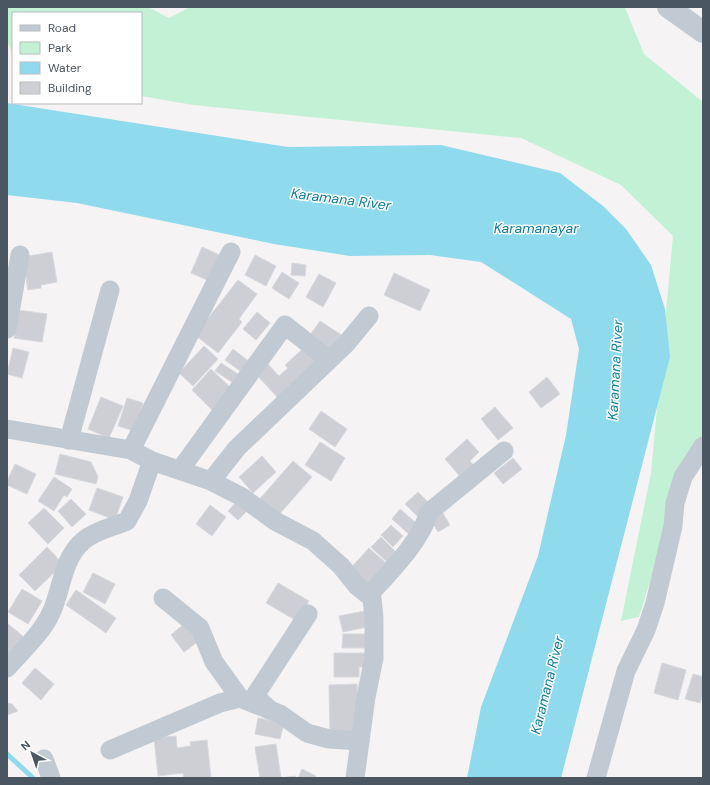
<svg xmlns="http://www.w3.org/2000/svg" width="710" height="785" font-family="'DM Sans',sans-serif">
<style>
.green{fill:#c3f1d5}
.water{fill:#90daee}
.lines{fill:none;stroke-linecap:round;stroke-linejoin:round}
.stream{stroke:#90daee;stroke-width:5}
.building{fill:#cdcfd5;stroke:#d7d9de}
.minor{stroke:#c1cad2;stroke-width:19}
.tertiary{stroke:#c1cad2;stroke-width:22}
.labels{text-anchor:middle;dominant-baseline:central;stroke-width:3;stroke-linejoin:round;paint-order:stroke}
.water-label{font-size:14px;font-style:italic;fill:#0c7c9b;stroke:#fff}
</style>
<rect width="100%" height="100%" fill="#f5f3f3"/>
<path class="green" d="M7,7H148L169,18L190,7H387L388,8L624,7L626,10L644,54L703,102V440L666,530L639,617L621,621L651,473L673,236L621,185L521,138L193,105L141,96V13H13V55L7,40Z"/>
<path class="water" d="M7,103L288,147L441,145L560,173L603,206L626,229L651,265L665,309L670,357L561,778H467L481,707L538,556L566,435L579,349L571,319L481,262L430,255L350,256L274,244L77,203L7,195Z"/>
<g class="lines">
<path class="stream" d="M7,754L33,778"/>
</g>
<g class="building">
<path d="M202,247L222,256L212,282L191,273Z"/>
<path d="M52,252L57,282L41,285V288L28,290L23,257Z"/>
<path d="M255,255L276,266L266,286L245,275Z"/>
<path d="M292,263L306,265L305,276L291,275Z"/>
<path d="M282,272L299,283L289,299L272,288Z"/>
<path d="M394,273L430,290L420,311L384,295Z"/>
<path d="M319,274L336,283L323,307L306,297Z"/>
<path d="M238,280L257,294L239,319L242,322L218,353L195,335Z"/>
<path d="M18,310L47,314L42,342L14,338Z"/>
<path d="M257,312L270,323L256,340L243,329Z"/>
<path d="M320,321L343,336L331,354L308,338Z"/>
<path d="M308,344L322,360L279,399L255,373L266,362L279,376L288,368L285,365Z"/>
<path d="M204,346L218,359L193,386L179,373Z"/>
<path d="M13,348L29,352L22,378L7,374Z"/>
<path d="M233,349L251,363L243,373L225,360Z"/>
<path d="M221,363L243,377L238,386L215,371Z"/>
<path d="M211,369L233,390L213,411L192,390Z"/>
<path d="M547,377L560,394L541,408L529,392Z"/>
<path d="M101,397L123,406L109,438L88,429Z"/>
<path d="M127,398L143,403L134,431L118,426Z"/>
<path d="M495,407L513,428L498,440L481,419Z"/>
<path d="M321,411L347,429L335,447L309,429Z"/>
<path d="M467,439L479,452L470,461L476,468L463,480L445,459Z"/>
<path d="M320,442L345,458L331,481L305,465Z"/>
<path d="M60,454L91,462L98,477L96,484L55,474Z"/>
<path d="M262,456L276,472L253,493L239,477Z"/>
<path d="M513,458L522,469L503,484L494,473Z"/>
<path d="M293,461L312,477L277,517L258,501Z"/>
<path d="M15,464L36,474L27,494L7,485V481Z"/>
<path d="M54,477L72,489L67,497L64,495L54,511L38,501Z"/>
<path d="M97,488L123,497L115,520L89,510Z"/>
<path d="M418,492L430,504L417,516L405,504Z"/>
<path d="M71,499L86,514L72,527L58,511Z"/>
<path d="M237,501L247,511L238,520L228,511Z"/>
<path d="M210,505L226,517L212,536L196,524Z"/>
<path d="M44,508L64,528L48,544L28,523Z"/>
<path d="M400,509L422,528L413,538L392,519Z"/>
<path d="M441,510L450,525L438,532L429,517Z"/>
<path d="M391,525L403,536L393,547L381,535Z"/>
<path d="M381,537L396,552L387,562L371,547Z"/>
<path d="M47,547L63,564L35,591L19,575Z"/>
<path d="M369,548L386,563L366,585L349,570Z"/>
<path d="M93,573L115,584L105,604L83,592Z"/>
<path d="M278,583L309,601L297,621L266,603Z"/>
<path d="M22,589L42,601L28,624L8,612Z"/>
<path d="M76,590L116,618L106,633L66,605Z"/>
<path d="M364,611L367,627L343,632L339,616Z"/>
<path d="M7,623L24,637L7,656Z"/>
<path d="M185,623L199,641L184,652L171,635Z"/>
<path d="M343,634H366L365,648H342Z"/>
<path d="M334,653H366L365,667H359V677H334Z"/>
<path d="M662,663L686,670L678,700L654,693Z"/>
<path d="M35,668L54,684L41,700L22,683Z"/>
<path d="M693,674L703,677V694L700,703L685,699Z"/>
<path d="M357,684L358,732L330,733L329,685Z"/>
<path d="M7,703L12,704L18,711L7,715Z"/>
<path d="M258,718L284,723L280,739L255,734Z"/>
<path d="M176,736L177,748L191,746L190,742L207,740L211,778H184L183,773L158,776L154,738Z"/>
<path d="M276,744L281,778L295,776L296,778H260L255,747Z"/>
<path d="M302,769L316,776V778H298Z"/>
</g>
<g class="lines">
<g class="minor">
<path d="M7,329L20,255"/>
<path d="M7,429L131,450L152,461L211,481L242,497L275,521L313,541L341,566L357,586L372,598L374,618V658L366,697L355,778"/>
<path d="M69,440L110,290"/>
<path d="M131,450L231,252"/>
<path d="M180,470L285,325L329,360"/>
<path d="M211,481L237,448L346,344L369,316"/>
<path d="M369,595C387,575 423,539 428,513L504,451"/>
<path d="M163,598L200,628L214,662L240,698"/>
<path d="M7,668C21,652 42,633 51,613C62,590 62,559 83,541C94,531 113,527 127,521L138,501L152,461"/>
<path d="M270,710L257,698L256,694L308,614"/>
<path d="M110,750L220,703L240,698L280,714L307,733L329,739L360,741"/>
<path d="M44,759L51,778"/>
<path d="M596,778L626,671L646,630L655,603L673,526L675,503L683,477L703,446"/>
</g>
<path class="tertiary" d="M668,7L703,32"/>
</g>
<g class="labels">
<g class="water-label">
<text transform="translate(341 199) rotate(7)">Karamana River</text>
<text x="536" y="228">Karamanayar</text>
<text transform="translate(615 370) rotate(-87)">Karamana River</text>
<text transform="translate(547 685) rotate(-76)">Karamana River</text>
</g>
</g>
<rect width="710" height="785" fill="none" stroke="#4a5661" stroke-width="16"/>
<rect x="12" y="12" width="130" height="92" fill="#ffffff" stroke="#b7bbc0"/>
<rect x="20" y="25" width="20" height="6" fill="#c1cad2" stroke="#b7bbc0"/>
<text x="48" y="32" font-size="12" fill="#4a5661">Road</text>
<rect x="20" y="42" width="20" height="12" fill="#c3f1d5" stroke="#b7bbc0"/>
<text x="48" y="52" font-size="12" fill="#4a5661">Park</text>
<rect x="20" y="62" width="20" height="12" fill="#90daee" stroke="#b7bbc0"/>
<text x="48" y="72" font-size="12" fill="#4a5661">Water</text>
<rect x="20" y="82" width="20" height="12" fill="#cdcfd5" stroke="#b7bbc0"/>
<text x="48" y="92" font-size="12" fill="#4a5661">Building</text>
<g transform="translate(32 753) rotate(320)" stroke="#ffffff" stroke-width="3" paint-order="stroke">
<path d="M0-3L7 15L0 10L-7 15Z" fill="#4a5661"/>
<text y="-6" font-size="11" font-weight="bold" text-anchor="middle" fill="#4a5661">N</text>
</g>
</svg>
